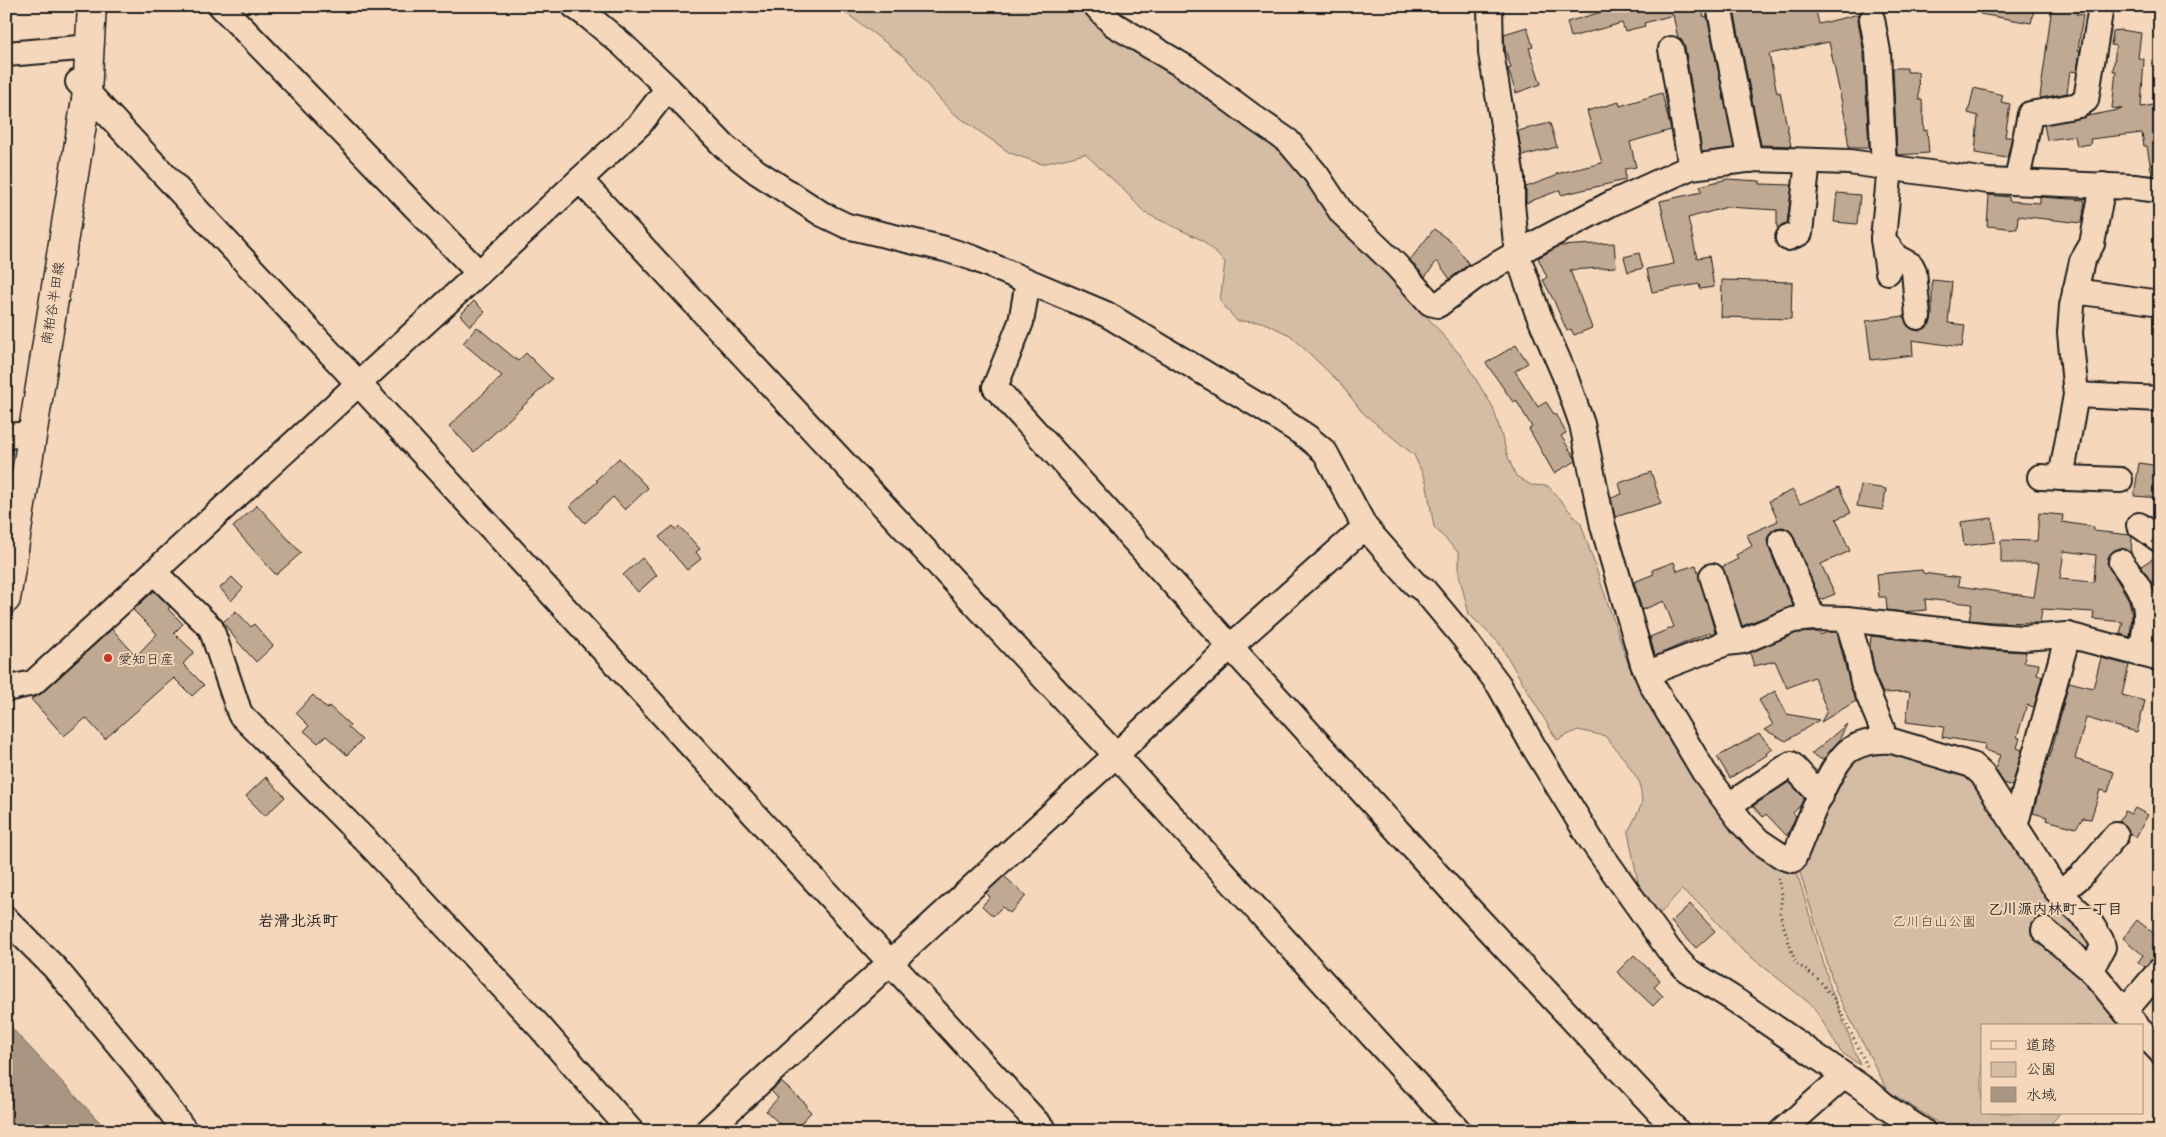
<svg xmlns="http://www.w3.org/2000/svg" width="2166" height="1137" font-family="'Playpen Sans','Klee One',sans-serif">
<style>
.green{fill:#d5bca4;stroke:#786c60}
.water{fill:#a89582;stroke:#706559}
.building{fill:#c0a993;stroke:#1c1c1c;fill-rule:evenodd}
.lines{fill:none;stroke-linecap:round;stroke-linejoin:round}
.minor-casing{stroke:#1c1c1c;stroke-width:28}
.major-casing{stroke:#1c1c1c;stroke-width:31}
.path{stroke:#1c1c1c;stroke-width:3;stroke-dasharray:1 4;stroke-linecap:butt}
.minor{stroke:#f5d8bb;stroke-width:24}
.major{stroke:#f5d8bb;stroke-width:28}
.poi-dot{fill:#c8321e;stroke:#f5d8bb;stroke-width:2}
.labels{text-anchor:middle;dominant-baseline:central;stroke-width:4;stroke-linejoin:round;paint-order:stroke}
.street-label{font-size:14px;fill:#1c1c1c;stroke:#f5d8bb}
.poi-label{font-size:14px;fill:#1c1c1c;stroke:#f5d8bb;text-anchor:start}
.park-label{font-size:14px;fill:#4a443e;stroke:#f5d8bb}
.neighbourhood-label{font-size:15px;font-weight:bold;fill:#1c1c1c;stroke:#f5d8bb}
.quarter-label{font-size:16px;font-weight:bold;fill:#1c1c1c;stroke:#f5d8bb}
</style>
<rect width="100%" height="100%" fill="#f5d8bb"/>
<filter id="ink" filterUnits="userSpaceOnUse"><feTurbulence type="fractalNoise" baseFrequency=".02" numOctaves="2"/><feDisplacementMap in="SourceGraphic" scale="10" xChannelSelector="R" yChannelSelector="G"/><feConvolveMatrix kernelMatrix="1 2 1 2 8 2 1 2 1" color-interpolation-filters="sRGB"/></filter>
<g filter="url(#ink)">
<g class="green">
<path d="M841,6H1086L1194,80L1298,162L1388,267L1416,304L1462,357L1493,407L1508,457L1516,476L1531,485L1548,486L1581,524L1629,666L1735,825L1796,869L1831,989L1860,1065L1841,1052L1813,1006L1741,949L1699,903L1681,890L1656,918L1639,887L1628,832L1642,804L1640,783L1625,760L1605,736L1578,730L1557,740L1499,643L1469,614L1459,575V553L1434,527L1426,481L1414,455L1363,413L1339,382L1290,335L1262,322L1237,321L1220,301L1225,262L1202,240L1145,213L1122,188L1085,154L1042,164L1010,153L952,112L933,92L906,58L846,13Z"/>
<path d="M1888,747L1969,772L2089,930L2122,1026H1982V1113H2060L2045,1131H1951L1888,1091L1836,992L1799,869L1846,763Z"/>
</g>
<path class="water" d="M6,1022L108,1131H6Z"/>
<g class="building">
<path d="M1622,6H1701L1704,17L1707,16L1734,148L1702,152L1685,47L1678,38L1673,15L1644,23L1645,26L1625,31L1622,23L1571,37L1567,22Z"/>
<path d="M1749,6H1815L1819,24L1859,14L1858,21L1864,54L1869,148H1849L1846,127H1847L1829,42L1769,54L1777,93L1780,92L1791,146L1761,145L1734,10Z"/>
<path d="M1981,6H2035L2031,23L1980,14Z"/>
<path d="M2052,6H2078L2076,14L2083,15L2078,50H2080L2077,72L2070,71L2067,93L2042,98L2040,97Z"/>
<path d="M1527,27L1533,47L1529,48L1541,84L1516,93L1508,69L1511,68L1505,49L1504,34Z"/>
<path d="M2120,30L2141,33L2138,58L2144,59L2141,107L2160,104V176L2152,175L2147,146H2144L2142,133L2090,139L2091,144L2077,146L2075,136L2047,140L2044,125L2122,109L2112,108L2116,71H2113L2116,46L2111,45L2113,31Z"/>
<path d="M1893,68H1907V72H1918L1919,100H1922L1924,131L1927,130L1929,153L1897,155Z"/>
<path d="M1974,88L2003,95L2001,102L2010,104L2005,137H2012L2007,158L1975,153L1978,116L1968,113Z"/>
<path d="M1662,93L1671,130L1630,142L1636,167L1625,169V180L1561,195L1560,190L1526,203V187L1556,176V174L1602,163L1587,111L1619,102L1620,106Z"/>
<path d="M1550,123L1557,147L1522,156L1518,131Z"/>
<path d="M1727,179L1760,181V184L1792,185L1787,223L1777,228V210L1727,207L1688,218L1697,258L1709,256L1714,287L1700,289L1699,284L1652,292L1647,269L1674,264L1660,201L1702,192L1700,186Z"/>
<path d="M1837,193L1860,195L1857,224L1834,222Z"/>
<path d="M1989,195L2009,197V201L2040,203V197L2085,200L2082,223L2018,216L2017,229L1987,226Z"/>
<path d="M1434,229L1454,244L1469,264L1450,279L1437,261L1425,277L1410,260Z"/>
<path d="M1614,243L1616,267L1570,270L1592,328L1574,335L1571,329L1567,331L1554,301L1543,280L1547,277L1538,258L1559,246Z"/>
<path d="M1639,253L1643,268L1628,272L1624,257Z"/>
<path d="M1722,280L1792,282L1791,319L1721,317Z"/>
<path d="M1932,280L1952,282L1948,323L1965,325L1962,347L1912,340L1913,355L1871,360L1866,321L1904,316L1907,324L1912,329L1919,331L1925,328L1930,323L1932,316Z"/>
<path d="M474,301L485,312L470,326L460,315Z"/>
<path d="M477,327L518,361L526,353L552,379L474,452L449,426L502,376L463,343Z"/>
<path d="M1516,345L1528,363L1515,371L1538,407L1546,402L1554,414L1555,413L1566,433L1561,436L1575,458L1576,461L1554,473L1529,429L1532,427L1516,400L1513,402L1486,363Z"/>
<path d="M619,458L648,488L625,510L613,497L585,523L570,506L598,481L596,480Z"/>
<path d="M2139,463L2160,466V498L2134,496Z"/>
<path d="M1651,472L1661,503L1615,517L1611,498L1622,494L1619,483Z"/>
<path d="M1861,485L1886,489L1883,510L1857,506Z"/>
<path d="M1839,487L1851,513L1836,519L1850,551L1821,564L1835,594L1820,600L1793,535L1789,530L1783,527L1776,528L1770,533L1767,539L1768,546L1793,606L1742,626L1722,567L1738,559L1736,555L1752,546L1747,535L1778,521L1769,501L1793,490L1800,504Z"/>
<path d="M257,505L301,553L276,575L233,527Z"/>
<path d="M2039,513L2063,515L2062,522L2094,527V531L2130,535L2132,537L2131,553L2120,548L2113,551L2109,556L2107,563L2129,600L2132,615L2130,637L2120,634L2123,622L2093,619L2094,612L2042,609L2040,623L1991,622L1969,620L1972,604L1925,599L1926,610L1903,612L1887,610L1886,597H1879L1877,574L1922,570L1923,573L1959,578L1958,586L2034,597L2039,563H2001V540L2037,541ZM2064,551L2096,555L2094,582L2060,579Z"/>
<path d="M1992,518L1995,542L1964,546L1961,522Z"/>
<path d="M673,526L676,530L680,527L700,549L696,552L701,559L687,570L659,537Z"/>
<path d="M2160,554V580L2153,585L2141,566Z"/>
<path d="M642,558L657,575L638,592L623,575Z"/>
<path d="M1674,562L1677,571L1696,565L1715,632L1711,634L1710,632L1655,656L1650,637L1674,627L1664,601L1642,610L1634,582L1654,574L1652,570Z"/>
<path d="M232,577L243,588L231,601L220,588Z"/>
<path d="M154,591L170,607L168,609L183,624L174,633L194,652L183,664L204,685L192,696L174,678L105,739L86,718L64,736L31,699L42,693L112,629L136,656L157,634L133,610Z"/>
<path d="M236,611L251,627L254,624L273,646L256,662L237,641L223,622Z"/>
<path d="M1819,632L1820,635L1828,632H1837L1850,685L1856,701L1821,722L1827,711L1814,677L1787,688L1775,661L1754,666L1750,653L1796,633Z"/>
<path d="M1871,636L1988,650L2026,652L2024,662L2039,664L2037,674L2042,676L2034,707L2027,705L2017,737L2020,738L2017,748L2022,750L2012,786L2004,783L1995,769L2000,755L1984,750L1985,744L1942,737L1944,727L1906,722L1910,692L1883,693L1876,678L1870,647Z"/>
<path d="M2101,658L2129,665L2122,695L2145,701L2137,732L2086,718L2075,759L2114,772L2108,792L2100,790L2091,819L2083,818L2076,828L2046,820L2047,817L2033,813L2048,757H2050L2069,682L2093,688Z"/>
<path d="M1775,691L1787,714L1819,720L1786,741L1765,730L1773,725L1759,700Z"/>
<path d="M313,695L327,709L329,706L350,725L348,727L362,740L347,755L326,736L318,743L304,731L309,726L296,713Z"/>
<path d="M1847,724L1838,742L1823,760L1811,754Z"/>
<path d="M1759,734L1773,749L1766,753L1767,755L1730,778L1717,757Z"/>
<path d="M266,777L285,797L265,816L246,796Z"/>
<path d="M1789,782L1804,798L1800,806L1793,813L1796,816L1787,836L1766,814L1763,817L1753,806Z"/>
<path d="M2135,808L2148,815L2136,837L2129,833L2125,825L2119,822L2125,811L2131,814Z"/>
<path d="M1004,876L1026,896L1010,913L1002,907L993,916L982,906L990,897L986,893Z"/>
<path d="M1690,904L1715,931L1696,948L1671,922Z"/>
<path d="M2137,920L2158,937L2160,935V957H2155L2145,967L2138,962L2143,955L2123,938Z"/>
<path d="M1634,955L1660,980L1654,987L1663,996L1653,1006L1617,972Z"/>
<path d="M781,1082L807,1105L806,1107L811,1112L794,1131H774L780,1124L766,1111L778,1098L771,1091Z"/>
</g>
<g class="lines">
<g class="minor-casing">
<g id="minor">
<path d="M221,6L479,273"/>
<path d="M574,6L588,16L623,45L668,88L725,147L757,172L822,214L847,226L945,249L973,258L1106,314L1261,407L1306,436L1325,452L1365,527L1415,584L1424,590L1464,638L1499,685L1532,744L1591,840L1669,950L1687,970L1732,998L1870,1093L1889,1109L1923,1131"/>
<path d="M1096,6L1113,24L1190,70L1256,119L1288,141L1316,174L1342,213L1396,265L1430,303L1438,305L1475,277L1517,253L1612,203L1691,167L1754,159L1849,162L1988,181L2134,187L2160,190"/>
<path d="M1490,6L1491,53L1512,178V204L1517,253L1537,311L1565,376L1582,424L1603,526L1643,664L1652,685L1704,772L1742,823L1759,841L1783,857L1793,860C1804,835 1829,762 1851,749C1863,742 1879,740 1892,741L1972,765L1982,774L2057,891L2090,922L2101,940L2103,947L2091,970L2137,1026"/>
<path d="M1719,6L1750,160"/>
<path d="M1872,19L1878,52L1884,167"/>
<path d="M1671,49L1691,167"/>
<path d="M6,54L80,48"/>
<path d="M78,82L358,383L1045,1131"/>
<path d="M580,180L1116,755L1459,1131"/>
<path d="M2017,181L2030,114L2079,105L2086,100L2101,6"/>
<path d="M1788,238L1800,233L1808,161"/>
<path d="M1883,239L1896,257L1911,265L1914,271L1918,317"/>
<path d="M1888,272L1883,239L1890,167"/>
<path d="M1028,282L1021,322L995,387L1456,895L1677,1131"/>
<path d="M2075,291L2160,303"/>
<path d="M2076,395L2160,399"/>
<path d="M6,436L19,435"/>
<path d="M2040,477L2120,480"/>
<path d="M2061,478L2076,395L2070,333L2072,306L2082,261L2092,244L2103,185"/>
<path d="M2139,525L2160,540"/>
<path d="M1781,541L1813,618"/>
<path d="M2121,562C2149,598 2151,610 2140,654"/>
<path d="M154,572L211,628L240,714L372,847L539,1026L631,1131"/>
<path d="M1712,576L1733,642"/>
<path d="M1847,619L1857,652L1863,682L1882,728L1879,740"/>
<path d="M1648,673L1726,643L1743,641L1793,620L1813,618L1847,619L1990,636L2023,638L2068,635L2160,659"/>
<path d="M6,689L33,683L479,273L640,124L668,88"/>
<path d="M1729,805L1791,764L1821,796"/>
<path d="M2015,826L2068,635"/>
<path d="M2060,893L2081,876L2116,835"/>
<path d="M6,919L55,968L139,1069L185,1131"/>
<path d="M2044,930L2091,970"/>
<path d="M2125,1011L2160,970"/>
<path d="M2142,1032L2160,1051"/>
<path d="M707,1131L1116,755L1230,647L1365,527"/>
<path d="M1782,1131L1844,1076"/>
</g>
</g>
<g class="major-casing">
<path id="major" d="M6,599L87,93L92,6"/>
</g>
<path class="path" d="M1778,878L1782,894L1780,914L1795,962L1820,981L1835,1000L1867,1066"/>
<use href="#minor" class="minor"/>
<use href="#major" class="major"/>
</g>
</g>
<circle class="poi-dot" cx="108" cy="658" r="5"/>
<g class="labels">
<g class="street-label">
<text transform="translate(52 303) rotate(-81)">南粕谷半田線</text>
</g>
<g class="poi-label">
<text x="118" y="658">愛知日産</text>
</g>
<g class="park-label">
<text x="1934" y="920">乙川白山公園</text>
</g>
<g class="neighbourhood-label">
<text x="2055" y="907">乙川源内林町一丁目</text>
</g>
<g class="quarter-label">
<text x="298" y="919">岩滑北浜町</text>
</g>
</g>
<rect width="2166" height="1137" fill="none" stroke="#f5d8bb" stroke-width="25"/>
<rect x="12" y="12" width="2141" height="1112" fill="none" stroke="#1c1c1c" stroke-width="2" filter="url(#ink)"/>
<rect x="1981" y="1024" width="162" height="90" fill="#f5d8bb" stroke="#9e8d7b"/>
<rect x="1991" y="1041" width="25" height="8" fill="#f5d8bb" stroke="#9e8d7b"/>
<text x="2026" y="1050" font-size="15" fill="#1c1c1c">道路</text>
<rect x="1991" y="1062" width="25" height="15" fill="#d5bca4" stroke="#9e8d7b"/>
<text x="2026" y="1074" font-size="15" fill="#1c1c1c">公園</text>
<rect x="1991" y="1087" width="25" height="15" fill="#a89582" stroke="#9e8d7b"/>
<text x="2026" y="1100" font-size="15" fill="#1c1c1c">水域</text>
</svg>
